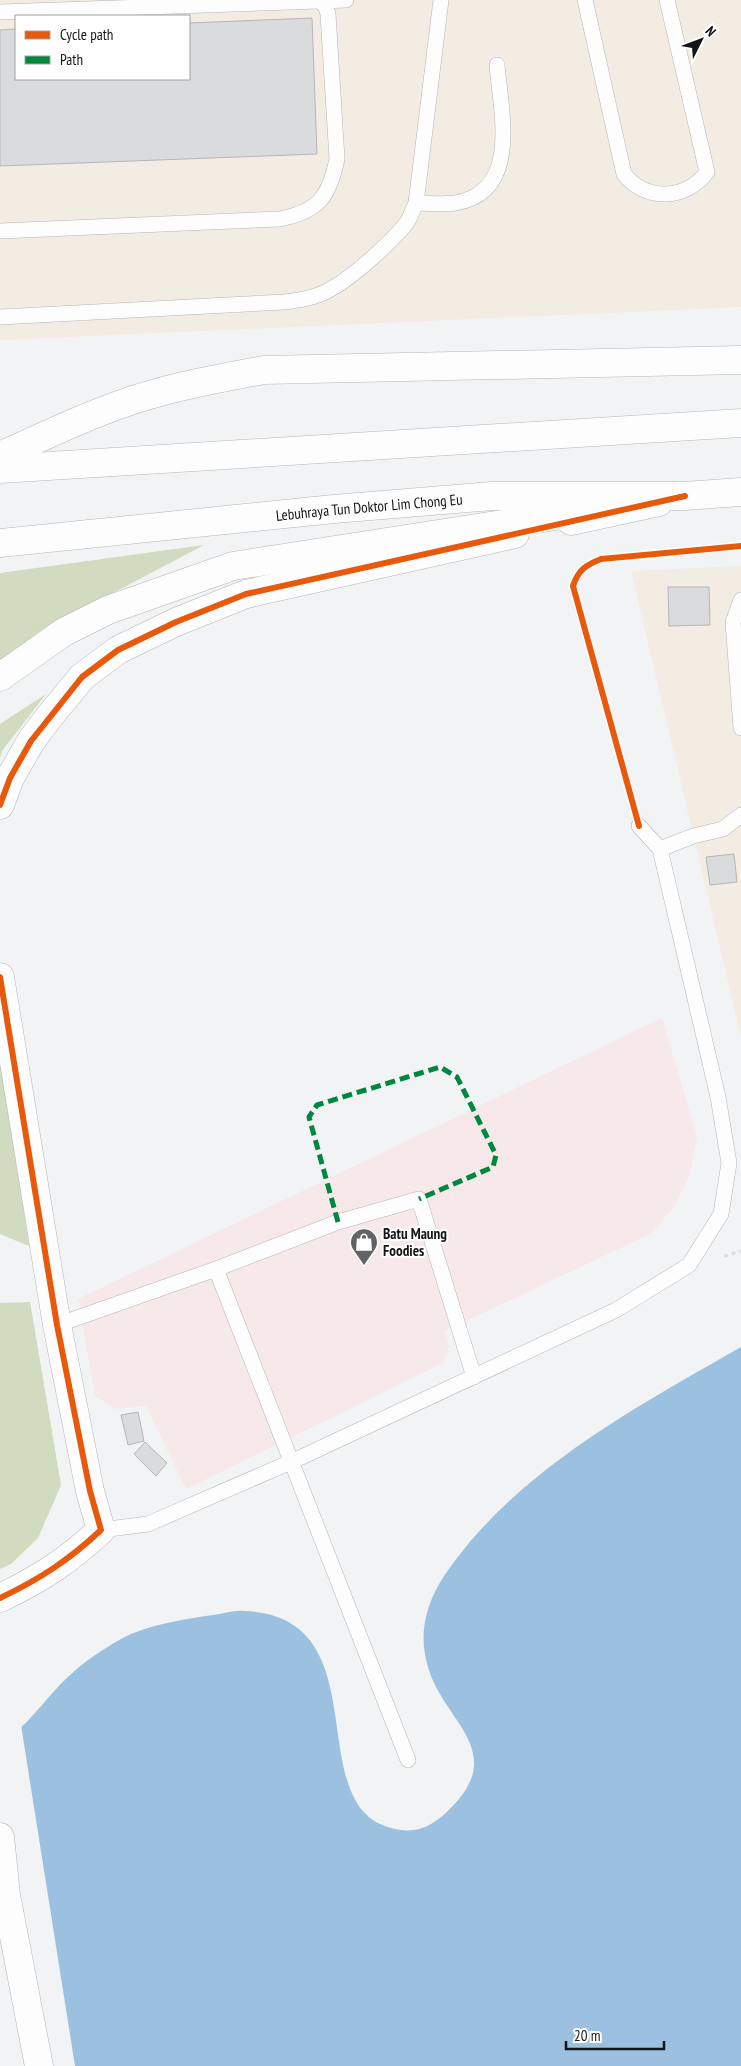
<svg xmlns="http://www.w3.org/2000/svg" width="741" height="2066" font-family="'PT Sans Narrow',sans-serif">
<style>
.commercial{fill:#f7e9ea}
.industrial{fill:#f3ece2;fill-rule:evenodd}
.green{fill:#d1dbbf}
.water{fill:#9cc1e0}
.pier{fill:#f1f3f4}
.building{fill:#dadbdc;stroke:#b5b6b8}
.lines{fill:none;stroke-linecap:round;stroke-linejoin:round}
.lane-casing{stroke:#b4b6b6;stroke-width:16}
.secondary-casing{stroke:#b4b6b6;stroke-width:29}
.highway-casing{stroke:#b4b6b6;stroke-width:29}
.path{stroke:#ddddde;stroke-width:3;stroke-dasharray:4 4;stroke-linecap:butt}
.lane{stroke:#fdfdfd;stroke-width:15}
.secondary{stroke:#fdfdfd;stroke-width:28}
.highway{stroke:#fdfdfd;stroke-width:28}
.quiet{stroke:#00873e;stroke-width:5;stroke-dasharray:10 5;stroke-linecap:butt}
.cycleway-casing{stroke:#fff;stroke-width:9}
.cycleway{stroke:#e8590c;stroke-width:6}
.labels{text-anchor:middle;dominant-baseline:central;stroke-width:4;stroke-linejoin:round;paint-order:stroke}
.street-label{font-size:15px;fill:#141516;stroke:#fff}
.poi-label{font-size:15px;font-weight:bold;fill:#141516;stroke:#fff;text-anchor:start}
</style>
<rect width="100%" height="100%" fill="#f1f3f4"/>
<path class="commercial" d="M662,1018L697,1137L690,1174L675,1206L650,1234L445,1331L449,1346L443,1363L186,1489L146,1406L116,1409L95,1396L78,1299Z"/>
<g class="industrial">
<path d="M0,0H741V307L0,340ZM16,16H189V79H16Z"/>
<path d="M741,566V1037L631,571Z"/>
</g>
<g class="green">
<path d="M204,545L39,632L0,663V573Z"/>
<path d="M46,694L2,751L0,758V724Z"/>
<path d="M0,1053L29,1246L0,1234Z"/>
<path d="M30,1302L61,1485L38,1538L11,1564L0,1569V1303Z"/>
</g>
<path class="water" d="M741,1347V2066H0L12,1735C34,1718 49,1694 69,1676C85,1661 103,1649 121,1639C146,1625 185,1619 213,1615C223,1614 234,1610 244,1611C381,1616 301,1801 388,1827C403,1832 417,1832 431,1824C442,1818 451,1808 459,1799C496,1754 456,1726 436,1687C424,1663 420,1638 427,1613C433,1591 444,1575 457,1558C529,1464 640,1405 741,1347Z"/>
<path class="pier" d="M21,1725L75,2066H0V1737L11,1733Z"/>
<g class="building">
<path d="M312,18L317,154L0,166V30L16,29V79H189V23Z"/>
<path d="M668,587H709L710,625L669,626Z"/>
<path d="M734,854L737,882L710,885L706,857Z"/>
<path d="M138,1412L144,1441L128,1445L121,1415Z"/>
<path d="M145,1442L167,1463L156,1476L134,1454Z"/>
</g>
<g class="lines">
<g class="lane-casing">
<g id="lane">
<path d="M585,0L624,174C646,202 686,200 707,172L667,0"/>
<path d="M0,12L346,0"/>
<path d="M416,203C428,203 442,205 455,203C521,193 501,112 497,65"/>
<path d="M0,231L280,219C319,211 329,197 337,159L328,14L326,7L321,2"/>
<path d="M0,317L284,302C300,300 315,298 329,290C351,279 394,240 408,221C411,215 413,209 416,203L441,0"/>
<path d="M741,600L733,622L741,728"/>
<path d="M660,849L693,836L723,829L741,815"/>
<path d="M216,1269L338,1222L419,1199L474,1377"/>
<path d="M57,1325L216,1269L408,1760"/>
<path d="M101,1530L148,1524L293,1461L616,1310L689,1265L721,1214L729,1163L718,1097L660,849L639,826"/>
</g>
</g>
<g class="secondary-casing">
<g id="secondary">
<path d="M571,521L659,502"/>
<path d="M0,805L10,778L31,741L49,717L82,677L118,650L176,622L246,594L515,534"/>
<path d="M0,977L57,1325L90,1491L101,1530C69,1560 40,1579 0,1598"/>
</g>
</g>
<g class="highway-casing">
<g id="highway">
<path d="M0,456C44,436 88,415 133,400C176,386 220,378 264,370L741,360"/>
<path d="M0,469L741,423"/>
<path id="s1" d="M0,543L334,509L492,496H685L741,492"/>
<path d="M0,677L64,632L108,610L233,566L594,510"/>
<path d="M0,1837L6,1895L39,2066"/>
</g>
</g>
<path class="path" d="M724,1256L741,1251"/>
<use href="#lane" class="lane"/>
<use href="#secondary" class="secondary"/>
<use href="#highway" class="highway"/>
<path class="quiet" d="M338,1222L309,1117L317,1105L440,1067L457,1077L496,1155L493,1167L419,1199"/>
<g class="cycleway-casing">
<g id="cycleway">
<path d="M0,805L10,778L31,741L82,677L118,650L176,622L246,594L685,496"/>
<path d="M639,826L573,586C578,570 586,565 601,559L741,546"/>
<path d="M0,977L57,1325L90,1491L101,1530C69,1560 40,1579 0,1598"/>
</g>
</g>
<use href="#cycleway" class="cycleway"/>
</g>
<defs>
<g id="shop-pin" transform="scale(1.4375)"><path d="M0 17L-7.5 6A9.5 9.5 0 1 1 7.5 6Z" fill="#616364" stroke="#fff"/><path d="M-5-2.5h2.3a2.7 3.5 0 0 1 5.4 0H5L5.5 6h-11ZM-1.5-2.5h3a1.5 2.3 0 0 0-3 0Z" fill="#fff"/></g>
</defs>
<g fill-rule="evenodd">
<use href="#shop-pin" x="364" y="1242"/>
</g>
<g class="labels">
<g class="street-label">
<text stroke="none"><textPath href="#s1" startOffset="371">Lebuhraya Tun Doktor Lim Chong Eu</textPath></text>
</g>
<g class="poi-label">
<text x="383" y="1233">Batu Maung<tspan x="383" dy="17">Foodies</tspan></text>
</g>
</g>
<rect x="15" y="15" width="175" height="65" fill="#ffffff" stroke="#a1a1a2"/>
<rect x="25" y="31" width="25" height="8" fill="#e8590c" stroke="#a1a1a2"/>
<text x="60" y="40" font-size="15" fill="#141516">Cycle path</text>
<rect x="25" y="56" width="25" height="8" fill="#00873e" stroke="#a1a1a2"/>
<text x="60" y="65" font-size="15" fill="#141516">Path</text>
<g transform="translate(701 40) rotate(48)" stroke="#ffffff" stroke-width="4" paint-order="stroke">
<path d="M0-4L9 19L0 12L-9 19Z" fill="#141516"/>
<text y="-8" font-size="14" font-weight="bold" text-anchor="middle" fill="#141516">N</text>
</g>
<path d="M566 2041v8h98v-8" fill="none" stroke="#141516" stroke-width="2.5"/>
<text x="574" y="2041" font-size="15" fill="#141516" stroke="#ffffff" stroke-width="4" paint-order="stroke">20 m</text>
</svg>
